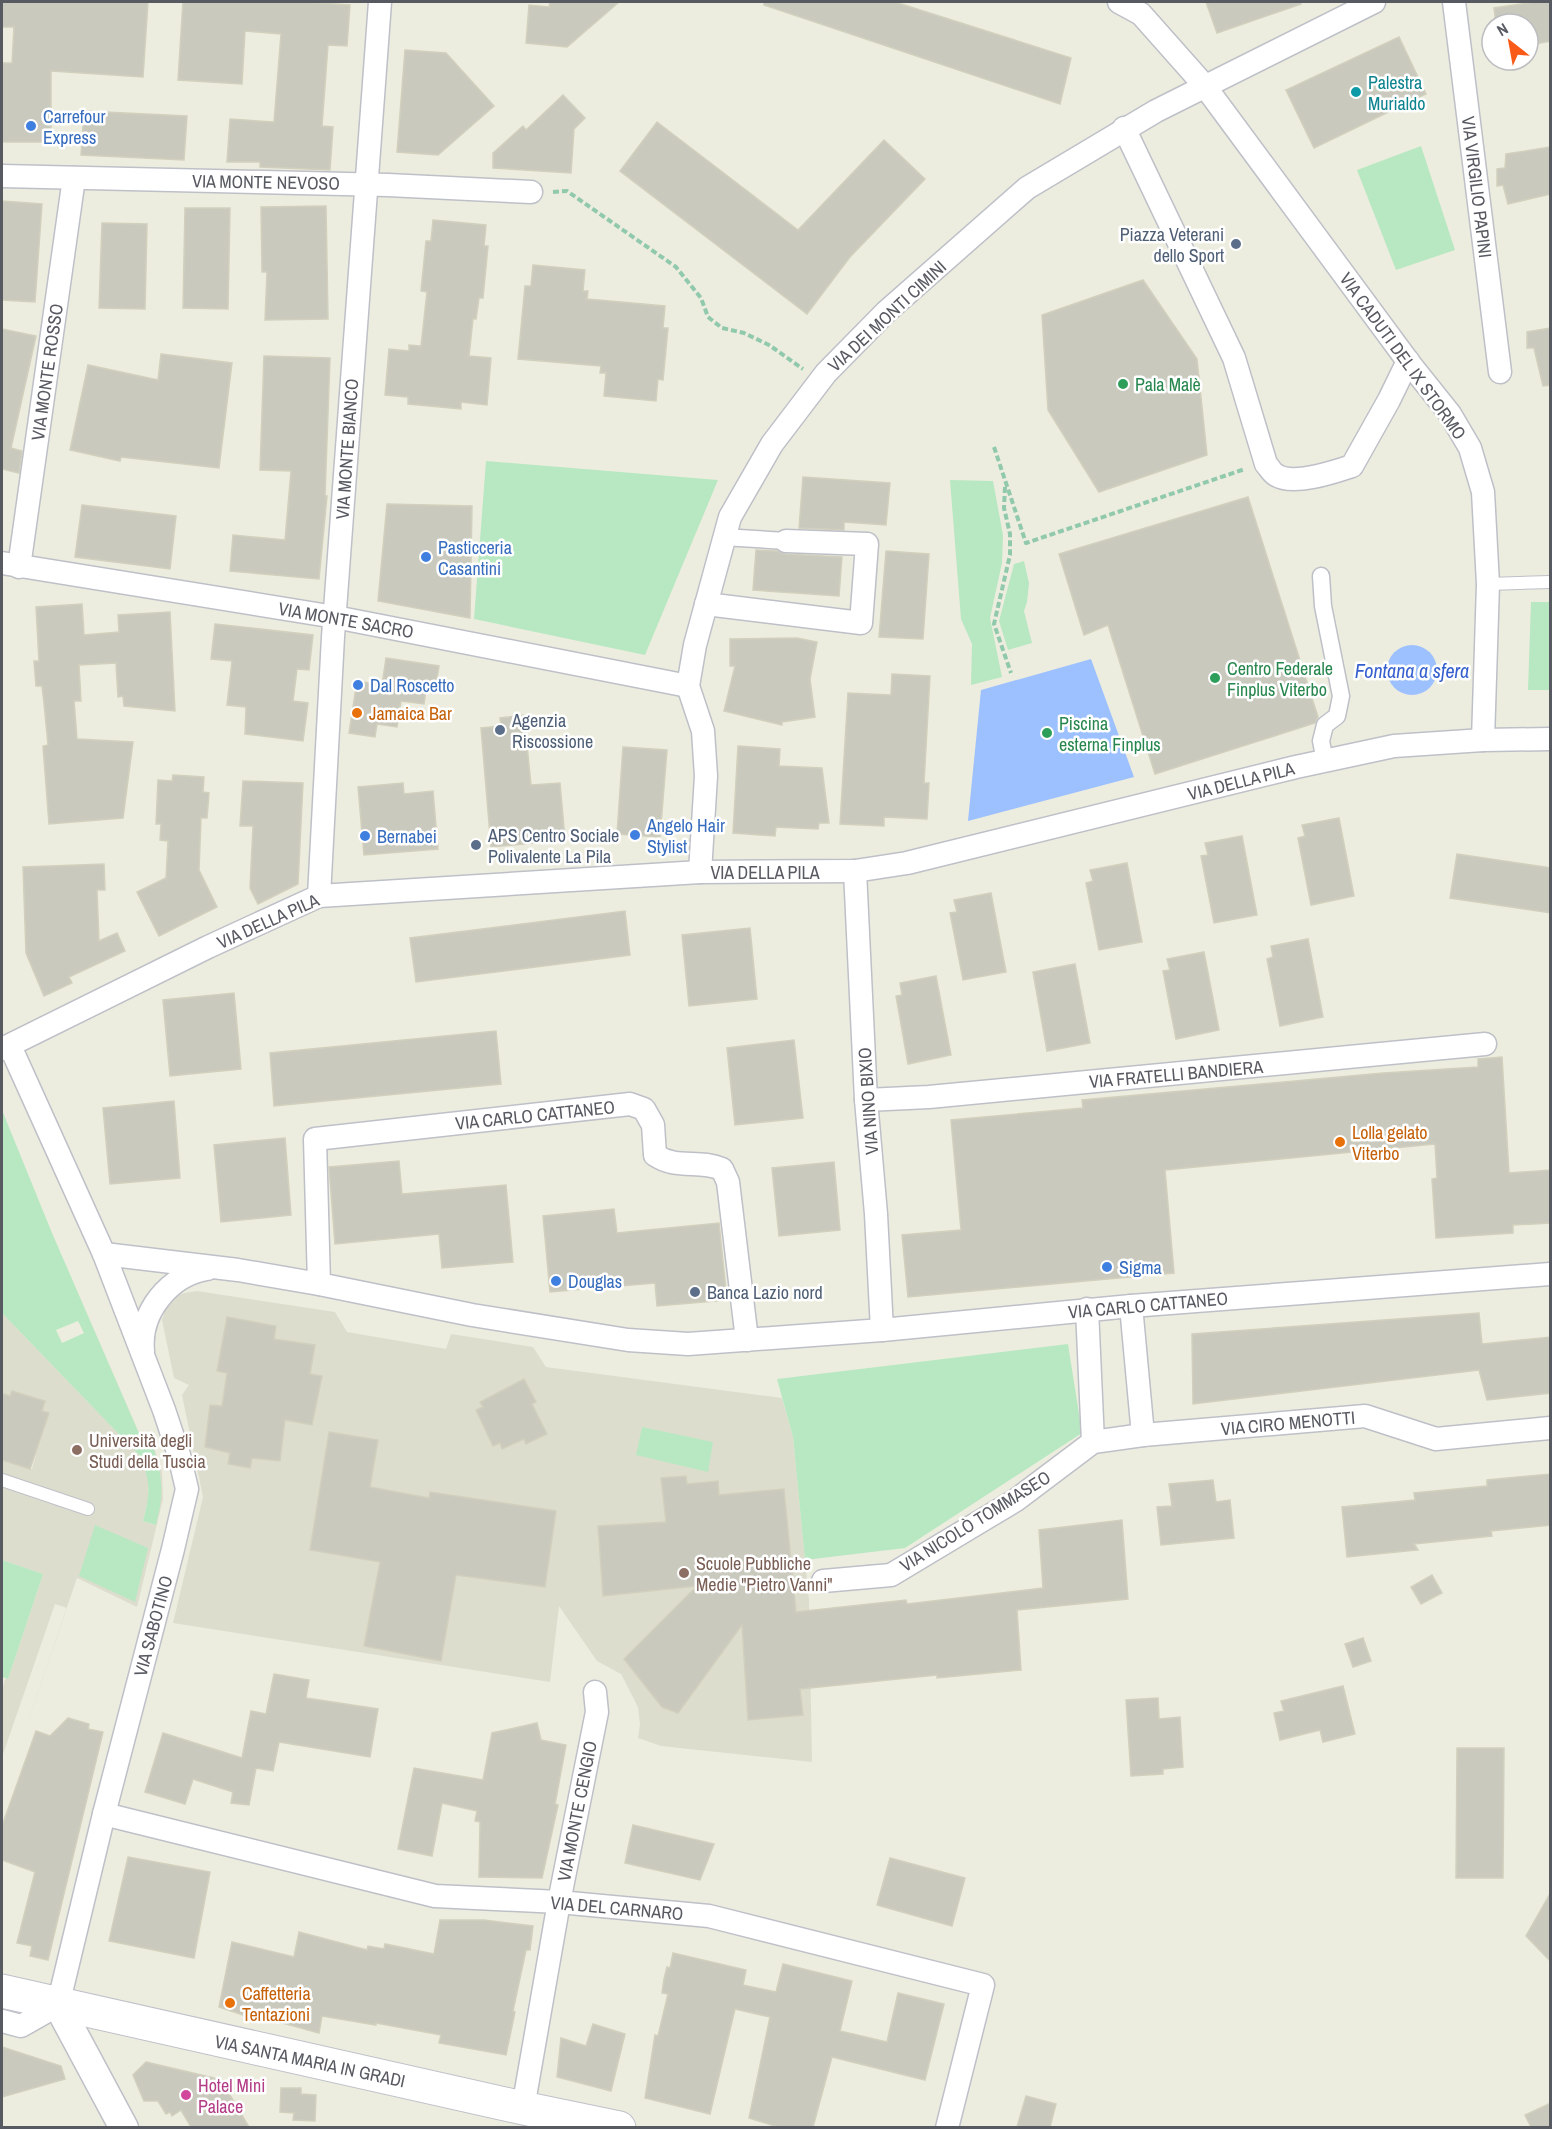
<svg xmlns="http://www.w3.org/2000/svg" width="1552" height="2129" font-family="'Archivo Narrow',sans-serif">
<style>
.education{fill:#ddddce}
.green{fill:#b8e8c2;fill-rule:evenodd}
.water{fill:#9dc0ff}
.building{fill:#cac9be;stroke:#d2d0bd;stroke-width:1.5}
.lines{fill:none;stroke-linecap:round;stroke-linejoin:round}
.service-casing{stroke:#bec0c8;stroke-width:14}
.pedestrian-casing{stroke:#bec0c8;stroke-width:19}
.minor-casing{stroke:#bec0c8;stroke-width:25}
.tertiary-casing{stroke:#bec0c8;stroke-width:31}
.secondary-casing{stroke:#bfc1ca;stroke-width:35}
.path{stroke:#91c9ad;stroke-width:4;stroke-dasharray:6 3;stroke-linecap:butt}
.service{stroke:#fff;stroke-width:12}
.pedestrian{stroke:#fff;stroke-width:16}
.minor{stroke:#fff;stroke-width:22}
.tertiary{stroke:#fff;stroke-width:28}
.secondary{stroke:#fff;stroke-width:33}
.culture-dot{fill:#0f9aa8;stroke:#fff;stroke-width:2}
.shop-dot{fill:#3f7fe0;stroke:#fff;stroke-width:2}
.service-dot{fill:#5c6f8a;stroke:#fff;stroke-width:2}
.leisure-dot{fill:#2e9e5b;stroke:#fff;stroke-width:2}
.food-dot{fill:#e8710a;stroke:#fff;stroke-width:2}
.education-dot{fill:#8d6e63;stroke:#fff;stroke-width:2}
.hotel-dot{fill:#d1479c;stroke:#fff;stroke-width:2}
.labels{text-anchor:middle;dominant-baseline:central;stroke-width:5;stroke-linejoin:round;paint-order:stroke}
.culture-label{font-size:18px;fill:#0d838f;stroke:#fff;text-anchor:start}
.shop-label{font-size:18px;fill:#366cbe;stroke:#fff;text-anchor:start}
.street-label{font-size:18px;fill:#585a62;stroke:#fff}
.service-label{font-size:18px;fill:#4e5e75;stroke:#fff;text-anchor:start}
.leisure-label{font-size:18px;fill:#27864d;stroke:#fff;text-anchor:start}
.food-label{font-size:18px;fill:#c56008;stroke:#fff;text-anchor:start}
.education-label{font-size:18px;fill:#785e54;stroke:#fff;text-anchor:start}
.hotel-label{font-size:18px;fill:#b23c85;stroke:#fff;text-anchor:start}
.water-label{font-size:20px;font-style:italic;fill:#355fce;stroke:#fff}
</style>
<rect width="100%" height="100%" fill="#ededdf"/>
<g class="education">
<path d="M2,1108L52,1233L144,1444L152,1442L162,1472L163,1499L137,1607L77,1578L2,1796L67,1608L55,1604L2,1757V1690L5,1679H8L43,1574L2,1560V1460L32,1469L36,1455L2,1444V1431L39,1443L49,1414L42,1411L44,1401L12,1391L10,1396L2,1393V1313L140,1456L148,1476V1499L143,1521L156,1525L152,1443L144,1445L52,1233Z"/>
<path d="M197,1291L335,1312L347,1332L446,1349L451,1334L533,1347L546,1367L782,1398L793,1437L809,1600L812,1762L661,1746L638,1738L640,1725L638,1707L621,1674L597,1661L559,1606L550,1682L173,1623L203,1497L182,1395L189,1385L174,1378L162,1320L167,1305L179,1294Z"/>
</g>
<g class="green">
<path d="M1421,146L1455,250L1396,270L1357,170Z"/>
<path d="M486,461L718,480L645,655L474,619Z"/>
<path d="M950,480L993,481L1003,535L1002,563L990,618L1002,677L971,685L972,644L961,619Z"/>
<path d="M1024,561L1029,583L1027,602L1024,611L1032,643L1008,650L999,621L1014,564Z"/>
<path d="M1531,602H1550V690H1528Z"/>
<path d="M2,1110L52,1233L144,1445L152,1443C162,1476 165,1490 156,1525L143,1521C150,1494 151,1482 140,1456L2,1313ZM78,1321L84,1333L62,1343L56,1330Z"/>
<path d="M1068,1344L1082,1433L905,1548L805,1560L793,1437L777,1379Z"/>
<path d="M642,1427L713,1442L708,1472L636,1455Z"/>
<path d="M95,1525L148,1548L135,1602L79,1576Z"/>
<path d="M2,1560L43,1574L8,1679L2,1677Z"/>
</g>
<g class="water">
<circle cx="1412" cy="670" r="25"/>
<path d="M1091,659L1134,777L968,821L981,690Z"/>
</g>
<g class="building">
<path d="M2,2H148L143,77L51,71V142H2V63H12L14,27H2Z"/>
<path d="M183,2H305L350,5L347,46L328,45L322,126L333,127L330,170L260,167V162H227L230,119L274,122L281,34L245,31L242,84L178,80Z"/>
<path d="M550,2H619L567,47L526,43L529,5L549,7Z"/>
<path d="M764,2H895L1071,58L1060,104L764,5Z"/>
<path d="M1206,2H1300L1301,4L1217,33Z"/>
<path d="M1535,2H1551V41L1528,45V24H1496L1494,8Z"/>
<path d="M1399,37L1426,94L1314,148L1286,90Z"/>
<path d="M405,50L446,53L494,106L438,155L397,152Z"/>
<path d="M563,95L585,118L574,129L571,173L493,168V153L523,126L526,130Z"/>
<path d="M84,111L187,116L184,160L81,155Z"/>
<path d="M657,122L798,230L884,140L925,179L850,257L807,314L620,171Z"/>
<path d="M1551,147V194L1508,204L1503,185L1497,186V169L1505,168L1506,154Z"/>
<path d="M2,201L42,204L35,302L2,300Z"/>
<path d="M326,206L328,319L265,320L267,272H262L261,207Z"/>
<path d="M185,208H230L228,309L183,308Z"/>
<path d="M433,220L486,225L484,246H488L483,298H479L476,319H473L469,356L491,358L487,405L461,402V409L408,404V397L385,395L389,349L409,351V345L421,346L427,292L421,291L426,241H431Z"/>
<path d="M102,223L147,224L145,309L99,308Z"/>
<path d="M533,265L585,270L583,291H588L587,299L665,306L663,328H668L663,380L658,379L656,401L604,396L606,373H600L601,366L518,359L525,286H531Z"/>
<path d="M1143,280L1197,359L1207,455L1099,492L1048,410L1042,315Z"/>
<path d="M1551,328V385L1543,386L1534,348H1527V332Z"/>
<path d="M2,329L36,336L11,448L22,451L19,473L2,469Z"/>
<path d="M161,354L232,363L219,468L121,457L120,461L70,450L88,365L158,380Z"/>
<path d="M264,356L330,358L325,496H327L319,579L230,571L233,535L285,540L291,471L260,470Z"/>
<path d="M803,477L890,483L886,525L844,522V530L799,528Z"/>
<path d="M1248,497L1318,717L1315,723L1155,774L1108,625L1084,635L1059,554Z"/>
<path d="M387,504L472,506L470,618L378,601Z"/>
<path d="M82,505L176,516L170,569L75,557Z"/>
<path d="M756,550L777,551L786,554L842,557L839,596L753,590Z"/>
<path d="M886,551L929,554L923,639L879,637Z"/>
<path d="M82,604L84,635L119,632L118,615L170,612L175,711L124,706L123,696L118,697L116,663L79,665L81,701H74L77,739L133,742L123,818L49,824L43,746L48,745L44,703L42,686H36L34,661H39L36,607Z"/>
<path d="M215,624L313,635L309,670L297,669L293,701L308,703L303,741L245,734L246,707L227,705L232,661L211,659Z"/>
<path d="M797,638L817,642L810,679L815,717L782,722V725L724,711L735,666H730V639Z"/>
<path d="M386,658L439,666L435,692L426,690L424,704L401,701L397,727L377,724L375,737L349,733L357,681L382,685Z"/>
<path d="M892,674L930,676L924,783H929L927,819L884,817V826L840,824L848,693L891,695Z"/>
<path d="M524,715L531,785L560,783L565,840L491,847L481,728L501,726L500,718Z"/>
<path d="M738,746L780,749L779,766L822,768L829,823H819L818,829L776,827L775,836L733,833Z"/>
<path d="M623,747L667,750L660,837L617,834Z"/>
<path d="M173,775L204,777L203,792L209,793L207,818H201L199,870L217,907L159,936L137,892L166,878L168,841L160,840L161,824H156L158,780L172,781Z"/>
<path d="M243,781L303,783L298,884L258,904L250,888L253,826H240Z"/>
<path d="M403,783L404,794L433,791L438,849L364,855L358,787Z"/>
<path d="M1339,818L1354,896L1311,905L1298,838L1305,836L1302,825Z"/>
<path d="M1242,836L1257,915L1214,923L1201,856L1208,855L1205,843Z"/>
<path d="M1457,854L1551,868V913L1450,898Z"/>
<path d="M1127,863L1142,942L1099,950L1086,883L1093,881L1090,870Z"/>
<path d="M104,864L105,890H97L99,941L117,933L125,951L69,977L72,983L44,996L26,953L23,867Z"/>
<path d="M991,893L1006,972L963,980L950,913L957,912L954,900Z"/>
<path d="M625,911L630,955L416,982L410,938Z"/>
<path d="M750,928L757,999L689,1006L682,935Z"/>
<path d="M1308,939L1323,1017L1280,1026L1267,959L1273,957L1271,946Z"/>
<path d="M1204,952L1219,1030L1176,1039L1163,971L1170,970L1167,959Z"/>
<path d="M1075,964L1090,1043L1047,1051L1033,972Z"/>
<path d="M936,976L951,1055L908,1064L896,996L902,995L900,983Z"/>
<path d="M234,993L241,1069L170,1076L163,1000Z"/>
<path d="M496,1031L501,1084L274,1106L270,1053Z"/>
<path d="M794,1040L803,1118L735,1125L727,1048Z"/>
<path d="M1502,1057L1509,1173L1551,1170V1223L1513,1225V1233L1436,1238L1432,1179L1437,1178L1435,1144L1165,1170L1174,1273L908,1297L902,1235L961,1230L951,1120L1083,1108L1082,1100L1383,1073L1478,1067V1059Z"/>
<path d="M174,1101L180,1178L110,1184L103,1108Z"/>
<path d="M285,1138L291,1215L221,1222L214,1145Z"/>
<path d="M399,1161L402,1194L506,1185L513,1262L442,1268L439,1234L335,1244L329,1167Z"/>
<path d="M834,1162L840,1230L779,1236L772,1168Z"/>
<path d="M614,1209L617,1233L719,1223L727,1300L657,1306L655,1283L550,1292L543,1216Z"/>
<path d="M1479,1313L1482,1344L1551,1337V1393L1487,1400L1479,1370L1193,1404L1192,1334Z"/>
<path d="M227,1317L276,1326L274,1339L315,1345L310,1374L322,1376L312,1425L285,1420L280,1461L252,1458L250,1468L228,1464L230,1453L205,1447L210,1405L222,1406L227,1373L217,1371Z"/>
<path d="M524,1379L536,1402L532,1404L547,1434L526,1444L524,1439L502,1449L500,1443L493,1446L476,1410L483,1407L480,1402Z"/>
<path d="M12,1391L45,1401L42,1411L49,1413L30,1469L2,1460V1393L10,1396Z"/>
<path d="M329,1432L378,1440L370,1487L429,1498L430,1492L556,1511L545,1587L456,1575L441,1661L364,1646L380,1562L310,1550Z"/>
<path d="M1551,1474V1525L1491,1531L1492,1536L1414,1544L1418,1550L1347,1557L1342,1507L1415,1500L1414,1493L1487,1486V1480Z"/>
<path d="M686,1476L687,1484L718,1481L719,1495L784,1489L796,1612L906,1600L907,1604L1043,1588L1039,1530L1122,1520L1128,1599L1017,1610L1021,1670L937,1678V1675L800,1689L803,1715L748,1720L742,1625L678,1713L662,1707L624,1659L697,1586L603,1596L598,1526L666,1522L661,1478Z"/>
<path d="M1213,1480L1216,1502L1230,1500L1234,1538L1161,1545L1157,1507L1172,1506L1169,1484Z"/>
<path d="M1432,1575L1442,1593L1421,1604L1411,1587Z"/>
<path d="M1363,1638L1371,1661L1353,1667L1345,1644Z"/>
<path d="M274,1674L309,1680L306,1698L378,1709L370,1757L279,1742L273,1771L256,1768L249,1805L231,1803L233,1792L193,1779L185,1804L145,1792L163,1733L242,1758L251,1711L266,1714Z"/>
<path d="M1343,1686L1355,1734L1323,1742L1320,1730L1280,1740L1274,1713L1284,1711L1281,1701Z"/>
<path d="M1158,1698L1159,1719L1180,1717L1183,1767L1163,1769V1774L1131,1776L1126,1700Z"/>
<path d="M68,1718L89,1724L88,1729L103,1732L48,1960L30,1956L32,1946L17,1943L35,1872L2,1860V1826L36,1731L50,1736Z"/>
<path d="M537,1723L541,1740L566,1745L555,1804L558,1805L542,1878L479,1877L480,1822L475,1821L477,1811L442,1803L432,1856L398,1849L414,1768L483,1780L492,1733Z"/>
<path d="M1457,1748H1504L1503,1878H1456Z"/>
<path d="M633,1825L714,1844L700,1880L625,1863Z"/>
<path d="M128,1857L210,1872L194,1958L109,1941Z"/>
<path d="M890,1858L965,1878L952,1926L877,1905Z"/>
<path d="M1551,1892V1962L1526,1936Z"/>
<path d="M440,1920H484L533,1926L530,1950H526L513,2011L515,2012L506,2055L439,2043L441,2035L376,2023V2025L322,2016L319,2033L250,2014L249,2017L219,2007L232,1942L294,1957L299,1932L367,1950L368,1946L384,1949L385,1944L434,1954Z"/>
<path d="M673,1953L746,1970L743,1985L776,1992L783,1964L852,1981L840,2031L887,2042L898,1993L944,2004L925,2080L832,2057L813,2127H778L749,2118L770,2017L735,2009L710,2114L645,2098L655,2035L658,2036L668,1994L662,1993L664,1979L667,1967L670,1968Z"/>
<path d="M593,2024L625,2034L611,2091L557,2077L561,2038L586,2046Z"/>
<path d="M2,2047L61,2066L65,2079L2,2097Z"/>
<path d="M146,2062L214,2078L227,2090L249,2127H191L181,2110L172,2116L170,2112L166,2114L158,2101H144L133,2075Z"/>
<path d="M281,2088H301V2094L316,2095L315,2121L293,2120L294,2113L280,2112Z"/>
<path d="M1026,2096L1056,2104L1050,2127H1017Z"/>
<path d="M1551,2103V2127H1531L1525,2115Z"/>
</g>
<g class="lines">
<g class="service-casing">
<g id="service">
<path d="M1488,584L1550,582"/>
<path d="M2,1480L88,1509"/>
</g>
</g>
<g class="pedestrian-casing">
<g id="pedestrian">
<path d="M723,537L786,541"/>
<path d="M1321,576L1323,606L1341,696L1337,716L1325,725L1321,741L1325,761"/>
</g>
</g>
<g class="minor-casing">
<g id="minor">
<path d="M1119,2L1141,14L1204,85L1410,364L1450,414L1470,448L1483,492L1488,584L1483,740"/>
<path d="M1454,2L1500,372"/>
<path d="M1124,128L1234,358L1266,464C1269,467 1272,473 1276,475C1293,486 1334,472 1352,466L1389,400L1408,361"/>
<path d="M2,176L388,185L531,192"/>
<path d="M2,563L335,617L688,686"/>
<path d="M19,567L74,178"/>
<path d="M706,604L861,623L867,544L786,541"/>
<path d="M855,871L866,1100L876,1214L882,1330"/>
<path d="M700,872L706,776L703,731L688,686L695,645L730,517L772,444L826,373L886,312L1027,188L1156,111L1374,2"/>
<path d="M319,896L333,637L380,2"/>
<path d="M2,1049L208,947L319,896L700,872L855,871L907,863L1296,767L1394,746L1483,740L1550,739"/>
<path d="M866,1100L929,1097L1485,1044"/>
<path d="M104,1254L238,1270L319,1284L472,1315L628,1340L688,1344L882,1330L1131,1306L1550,1274"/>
<path d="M319,1284L315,1139L630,1104L644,1109L653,1125L655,1155C677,1170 699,1159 722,1169L728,1182L747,1340"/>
<path d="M1131,1306L1143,1435"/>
<path d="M1087,1309L1093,1442"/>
<path d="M143,1351C139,1312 170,1275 207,1269"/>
<path d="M823,1581L891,1575L1016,1500L1093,1442L1143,1435L1365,1416L1436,1439L1550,1428"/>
<path d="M104,1814L435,1896L559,1902L709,1916L983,1985L947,2128"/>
<path d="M2,2021L21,2026L58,2005L104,1814L173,1549L187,1489L179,1455L164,1410L104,1254L10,1046"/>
<path d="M523,2108L559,1902L597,1712L595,1692"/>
</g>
</g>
<g class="tertiary-casing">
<path id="tertiary" d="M58,2005L124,2128"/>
</g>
<g class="secondary-casing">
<path id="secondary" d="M2,1991L523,2108L619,2128"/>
</g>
<g class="path">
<path d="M553,192L567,191L676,267L701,298L708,317L722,328L744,333L769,345L803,369"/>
<path d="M994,447L1026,543L1245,469"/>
<path d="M1005,487L1004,508L1010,534V555L994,624L1011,673"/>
</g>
<use href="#service" class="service"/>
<use href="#pedestrian" class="pedestrian"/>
<use href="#minor" class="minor"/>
<use href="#tertiary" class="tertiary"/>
<use href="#secondary" class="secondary"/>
</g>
<circle class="culture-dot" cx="1356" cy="92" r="6"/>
<g class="shop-dot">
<circle cx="31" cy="126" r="6"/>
<circle cx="426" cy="557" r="6"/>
<circle cx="358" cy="685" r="6"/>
<circle cx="635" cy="835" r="6"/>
<circle cx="365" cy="836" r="6"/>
<circle cx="1107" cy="1267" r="6"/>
<circle cx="556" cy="1281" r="6"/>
</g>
<g class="service-dot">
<circle cx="1236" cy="244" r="6"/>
<circle cx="500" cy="730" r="6"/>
<circle cx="476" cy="845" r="6"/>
<circle cx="695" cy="1292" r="6"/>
</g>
<g class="leisure-dot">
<circle cx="1123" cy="384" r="6"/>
<circle cx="1215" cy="678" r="6"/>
<circle cx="1047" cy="733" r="6"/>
</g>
<g class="food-dot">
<circle cx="357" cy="713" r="6"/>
<circle cx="1340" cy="1142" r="6"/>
<circle cx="230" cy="2003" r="6"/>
</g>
<g class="education-dot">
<circle cx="77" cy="1450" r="6"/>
<circle cx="684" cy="1573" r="6"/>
</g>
<circle class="hotel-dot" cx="186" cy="2095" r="6"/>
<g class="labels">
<g class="culture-label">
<text x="1368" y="82">Palestra<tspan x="1368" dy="21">Murialdo</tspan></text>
</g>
<g class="shop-label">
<text x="43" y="116">Carrefour<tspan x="43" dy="21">Express</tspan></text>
<text x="438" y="547">Pasticceria<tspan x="438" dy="21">Casantini</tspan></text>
<text x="370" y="685">Dal Roscetto</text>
<text x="647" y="825">Angelo Hair<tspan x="647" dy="21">Stylist</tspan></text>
<text x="377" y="836">Bernabei</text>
<text x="1119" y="1267">Sigma</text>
<text x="568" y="1281">Douglas</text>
</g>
<g class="street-label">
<text transform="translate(266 182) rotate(1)">VIA MONTE NEVOSO</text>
<text transform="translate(1477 187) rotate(83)">VIA VIRGILIO PAPINI</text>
<text transform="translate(887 316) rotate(-43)">VIA DEI MONTI CIMINI</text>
<text transform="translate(1403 356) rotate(54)">VIA CADUTI DEL IX STORMO</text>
<text transform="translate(47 372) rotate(-82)">VIA MONTE ROSSO</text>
<text transform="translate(347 449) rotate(-86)">VIA MONTE BIANCO</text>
<text transform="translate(346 620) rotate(10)">VIA MONTE SACRO</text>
<text transform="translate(1241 781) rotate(-14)">VIA DELLA PILA</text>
<text x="765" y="872">VIA DELLA PILA</text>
<text transform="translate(268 921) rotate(-24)">VIA DELLA PILA</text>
<text transform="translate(1176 1074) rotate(-5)">VIA FRATELLI BANDIERA</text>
<text transform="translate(868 1101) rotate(-94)">VIA NINO BIXIO</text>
<text transform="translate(535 1115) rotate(-6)">VIA CARLO CATTANEO</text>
<text transform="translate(1148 1305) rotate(-5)">VIA CARLO CATTANEO</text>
<text transform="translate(1288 1423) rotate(-5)">VIA CIRO MENOTTI</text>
<text transform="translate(975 1521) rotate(-32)">VIA NICOLÒ TOMMASEO</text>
<text transform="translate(153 1626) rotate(-75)">VIA SABOTINO</text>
<text transform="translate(577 1811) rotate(-79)">VIA MONTE CENGIO</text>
<text transform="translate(617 1908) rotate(5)">VIA DEL CARNARO</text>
<text transform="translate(310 2061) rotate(12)">VIA SANTA MARIA IN GRADI</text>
</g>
<g class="service-label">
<text x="1224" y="234" text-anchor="end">Piazza Veterani<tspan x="1224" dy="21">dello Sport</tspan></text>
<text x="512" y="720">Agenzia<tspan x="512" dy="21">Riscossione</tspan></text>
<text x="488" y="835">APS Centro Sociale<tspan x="488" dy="21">Polivalente La Pila</tspan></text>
<text x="707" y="1292">Banca Lazio nord</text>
</g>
<g class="leisure-label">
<text x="1135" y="384">Pala Malè</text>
<text x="1227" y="668">Centro Federale<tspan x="1227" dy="21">Finplus Viterbo</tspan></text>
<text x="1059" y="723">Piscina<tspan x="1059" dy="21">esterna Finplus</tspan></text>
</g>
<g class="food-label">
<text x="369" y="713">Jamaica Bar</text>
<text x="1352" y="1132">Lolla gelato<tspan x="1352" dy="21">Viterbo</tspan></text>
<text x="242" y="1993">Caffetteria<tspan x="242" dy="21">Tentazioni</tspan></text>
</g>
<g class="education-label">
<text x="89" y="1440">Università degli<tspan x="89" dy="21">Studi della Tuscia</tspan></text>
<text x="696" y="1563">Scuole Pubbliche<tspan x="696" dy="21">Medie "Pietro Vanni"</tspan></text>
</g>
<g class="hotel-label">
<text x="198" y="2085">Hotel Mini<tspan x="198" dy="21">Palace</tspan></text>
</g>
<g class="water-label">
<text x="1412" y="670">Fontana a sfera</text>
</g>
</g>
<rect width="1552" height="2129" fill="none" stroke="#585a62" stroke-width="6"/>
<g transform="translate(1510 42) rotate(329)"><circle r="28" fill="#ffffff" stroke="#bcbdc0" stroke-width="1.5"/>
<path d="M0-4.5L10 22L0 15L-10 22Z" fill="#fa5a18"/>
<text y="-9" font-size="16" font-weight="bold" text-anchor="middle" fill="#585a62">N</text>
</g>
</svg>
